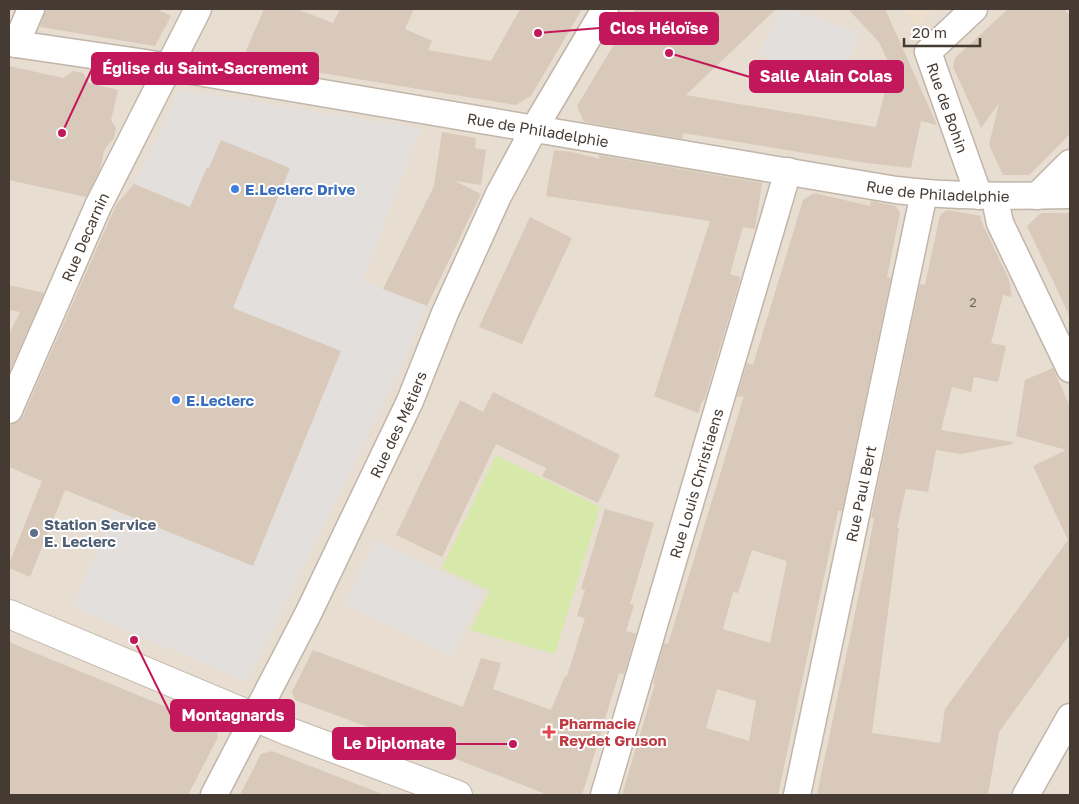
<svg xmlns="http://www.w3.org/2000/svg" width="1079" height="804" font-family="'Golos Text',sans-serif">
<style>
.residential{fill:#e7ddd1}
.education{fill:#eddfcc}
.green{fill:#d6e9aa}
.parking{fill:#e3dfdc}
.building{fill:#d8c9bb;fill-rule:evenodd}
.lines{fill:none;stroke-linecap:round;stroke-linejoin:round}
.minor-casing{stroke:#c1b5a9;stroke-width:29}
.tertiary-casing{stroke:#c1b5a9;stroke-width:30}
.minor{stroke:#fff;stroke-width:26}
.tertiary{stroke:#fff;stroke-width:28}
.shop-dot{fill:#3f7fe0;stroke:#fff;stroke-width:2}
.service-dot{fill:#5c6f8a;stroke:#fff;stroke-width:2}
.health-dot{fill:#e0444e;stroke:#fff;stroke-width:2}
.labels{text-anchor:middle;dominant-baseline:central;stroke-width:4;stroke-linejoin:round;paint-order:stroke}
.number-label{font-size:12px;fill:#6a5e55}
.street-label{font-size:15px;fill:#453b33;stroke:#fff}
.shop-label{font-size:15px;font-weight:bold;fill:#366cbe;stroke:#fff;text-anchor:start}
.service-label{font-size:15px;font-weight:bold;fill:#4e5e75;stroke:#fff;text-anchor:start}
.health-label{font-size:15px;font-weight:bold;fill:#be3a42;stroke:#fff;text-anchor:start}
.leader{fill:none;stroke:#c2185b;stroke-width:2}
.callout-dot{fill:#c2185b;stroke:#fff;stroke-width:2}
.callout{fill:#c2185b;stroke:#c2185b;stroke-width:2}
.callout-label{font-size:16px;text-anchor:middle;font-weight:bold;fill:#fff}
</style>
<rect width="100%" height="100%" fill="#f3ece3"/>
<rect class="residential" x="9" y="9" width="1061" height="786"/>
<path class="education" d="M901,9H935L917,26Z"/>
<path class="green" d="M496,455L600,507L555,654L470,630L490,591L442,568Z"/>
<g class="parking">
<path d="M778,9H787L859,32L841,82L760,56Z"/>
<path d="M179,90L421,128L362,281L427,306L397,375L247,682L73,607L114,510L253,566L341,351L233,308L262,236L134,184Z"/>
<path d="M375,540L483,592L452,656L345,604Z"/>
</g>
<g class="building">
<path d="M46,9H157L171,16L155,46L40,27Z"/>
<path d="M264,9H297L333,23L340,9H414L405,29L432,41L428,50L491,61L520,9H582L531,96L516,105L242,60Z"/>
<path d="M635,9H776L686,95L876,127L891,68L879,42L848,9H885L937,125L921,121L911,168L866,163L683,133L682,139L584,122L577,106Z"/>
<path d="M1008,9H1064L1070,15V134L1029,175H1003L989,145L999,103L981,128L953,67L955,58Z"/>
<path d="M9,66L63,78L73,71L83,73L89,83L118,90L111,120L116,128L114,138L104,150L100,170L86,197L9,180Z"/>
<path d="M442,132L476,138L475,148L486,150L481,185L455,181L481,194L427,306L383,289L434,186Z"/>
<path d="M221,140L290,168L233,308L341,351L253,566L65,490L30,577L9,568V564L42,481L9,467V425L17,422L23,416L116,205L134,184L190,207L207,167L209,168Z"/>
<path d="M554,150L572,152L600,159L598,155L762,183L755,229L743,227L730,274L740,277V280L704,401H702L698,413L654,396L710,221L546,196Z"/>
<path d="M814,193L870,206L871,201L896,206L900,213L887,277L891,278L842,511H838L778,795H622L655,684L653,683L664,643L668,644L744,396L737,397L747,363L753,365L803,200ZM752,550L787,561L770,643L723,629L733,592L738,593ZM717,689L756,701L749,741L706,728Z"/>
<path d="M947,210L981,216L980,218L1009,280L1012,297L1003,295L991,343L1006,346L998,382L974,377L971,392L952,387L941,430L1013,442V444L961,454L936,450L928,492L906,489L897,528H899L872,733L940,743L945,709L1068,540L1033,466L1066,450L1016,436L1025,380L1053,368L1070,407V634L999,732L988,795H817L869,546L874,518H871L920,284L925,285L940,215Z"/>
<path d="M1041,213H1070V317L1027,226Z"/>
<path d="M530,217L572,238L522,344L479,327Z"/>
<path d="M9,285L44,293L9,373V334L20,312L9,310Z"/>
<path d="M493,392L620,455L598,503L542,476L546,468L496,444L442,557L396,535L460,400L483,412Z"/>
<path d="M605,509L654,523L630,604L634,605L626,631L636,634L624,674L619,673L582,795H548L451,757L457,741L421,727L414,744L295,700L292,692L313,650L463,707L481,658L501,663L493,689L551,710L565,676H567L585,618L577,616L585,590L581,589Z"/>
<path d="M9,642L215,727L218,737L188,795H9Z"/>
<path d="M272,751L382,794L381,795H240L261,754Z"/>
</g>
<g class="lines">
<g class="minor-casing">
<g id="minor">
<path id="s1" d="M974,9L928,52L979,196"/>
<path id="s2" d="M9,43L139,62L896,190C954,197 1012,196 1070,195"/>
<path d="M16,44L31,9"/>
<path d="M998,196L997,209L1000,223L1070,369"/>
<path d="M1037,196L1070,163"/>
<path id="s3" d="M9,410L98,206L198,9"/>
<path id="s4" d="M214,795L308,614L410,401L445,313L498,196L534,129L605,9"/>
<path id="s5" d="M604,795L788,171"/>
<path id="s6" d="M797,795L924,193"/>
<path d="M1026,795L1070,717"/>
</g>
</g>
<g class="tertiary-casing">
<path id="tertiary" d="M9,614L290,732L458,795"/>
</g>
<use href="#minor" class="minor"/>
<use href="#tertiary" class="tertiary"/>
</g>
<g class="shop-dot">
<circle cx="235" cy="189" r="5"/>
<circle cx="176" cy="400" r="5"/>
</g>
<circle class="service-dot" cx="34" cy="533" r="5"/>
<path class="health-dot" d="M546.5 724.5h5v5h5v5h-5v5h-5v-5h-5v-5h5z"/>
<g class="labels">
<g class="number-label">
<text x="973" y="302">2</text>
</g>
<g class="street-label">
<text stroke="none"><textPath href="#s1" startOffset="122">Rue de Bohin</textPath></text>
<text stroke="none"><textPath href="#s2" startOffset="536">Rue de Philadelphie</textPath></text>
<text stroke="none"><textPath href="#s2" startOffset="941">Rue de Philadelphie</textPath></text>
<text stroke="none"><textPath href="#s3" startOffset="189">Rue Decarnin</textPath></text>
<text stroke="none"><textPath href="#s4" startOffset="414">Rue des Métiers</textPath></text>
<text stroke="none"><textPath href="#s5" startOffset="325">Rue Louis Christiaens</textPath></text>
<text stroke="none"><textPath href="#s6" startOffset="308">Rue Paul Bert</textPath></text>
</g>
<g class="shop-label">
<text x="245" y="189">E.Leclerc Drive</text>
<text x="186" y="400">E.Leclerc</text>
</g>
<g class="service-label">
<text x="44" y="524">Station Service<tspan x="44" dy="17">E. Leclerc</tspan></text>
</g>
<g class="health-label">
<text x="559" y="723">Pharmacie<tspan x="559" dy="17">Reydet Gruson</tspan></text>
</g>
</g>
<path class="leader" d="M538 33L600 28M62 133L92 69M669 53L750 77M134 640L171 715M513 744L455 744"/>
<g class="callout-dot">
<circle cx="538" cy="33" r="5"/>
<circle cx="62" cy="133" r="5"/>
<circle cx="669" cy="53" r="5"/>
<circle cx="134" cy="640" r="5"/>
<circle cx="513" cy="744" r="5"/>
</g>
<g class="callout">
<rect x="600" y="13" width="118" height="31" rx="5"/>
<rect x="92" y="53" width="226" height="31" rx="5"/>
<rect x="750" y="61" width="153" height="31" rx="5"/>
<rect x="171" y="700" width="123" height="31" rx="5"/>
<rect x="333" y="728" width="122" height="31" rx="5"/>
</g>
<g class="callout-label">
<text x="659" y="34">Clos Héloïse</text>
<text x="205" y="74">Église du Saint-Sacrement</text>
<text x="826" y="82">Salle Alain Colas</text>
<text x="233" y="721">Montagnards</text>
<text x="394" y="749">Le Diplomate</text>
</g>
<rect width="1079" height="804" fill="none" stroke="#453b33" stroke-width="20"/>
<path d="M904 38v8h76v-8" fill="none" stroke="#453b33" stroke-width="2.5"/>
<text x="912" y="38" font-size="15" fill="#453b33" stroke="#ffffff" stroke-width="4" paint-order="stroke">20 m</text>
</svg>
